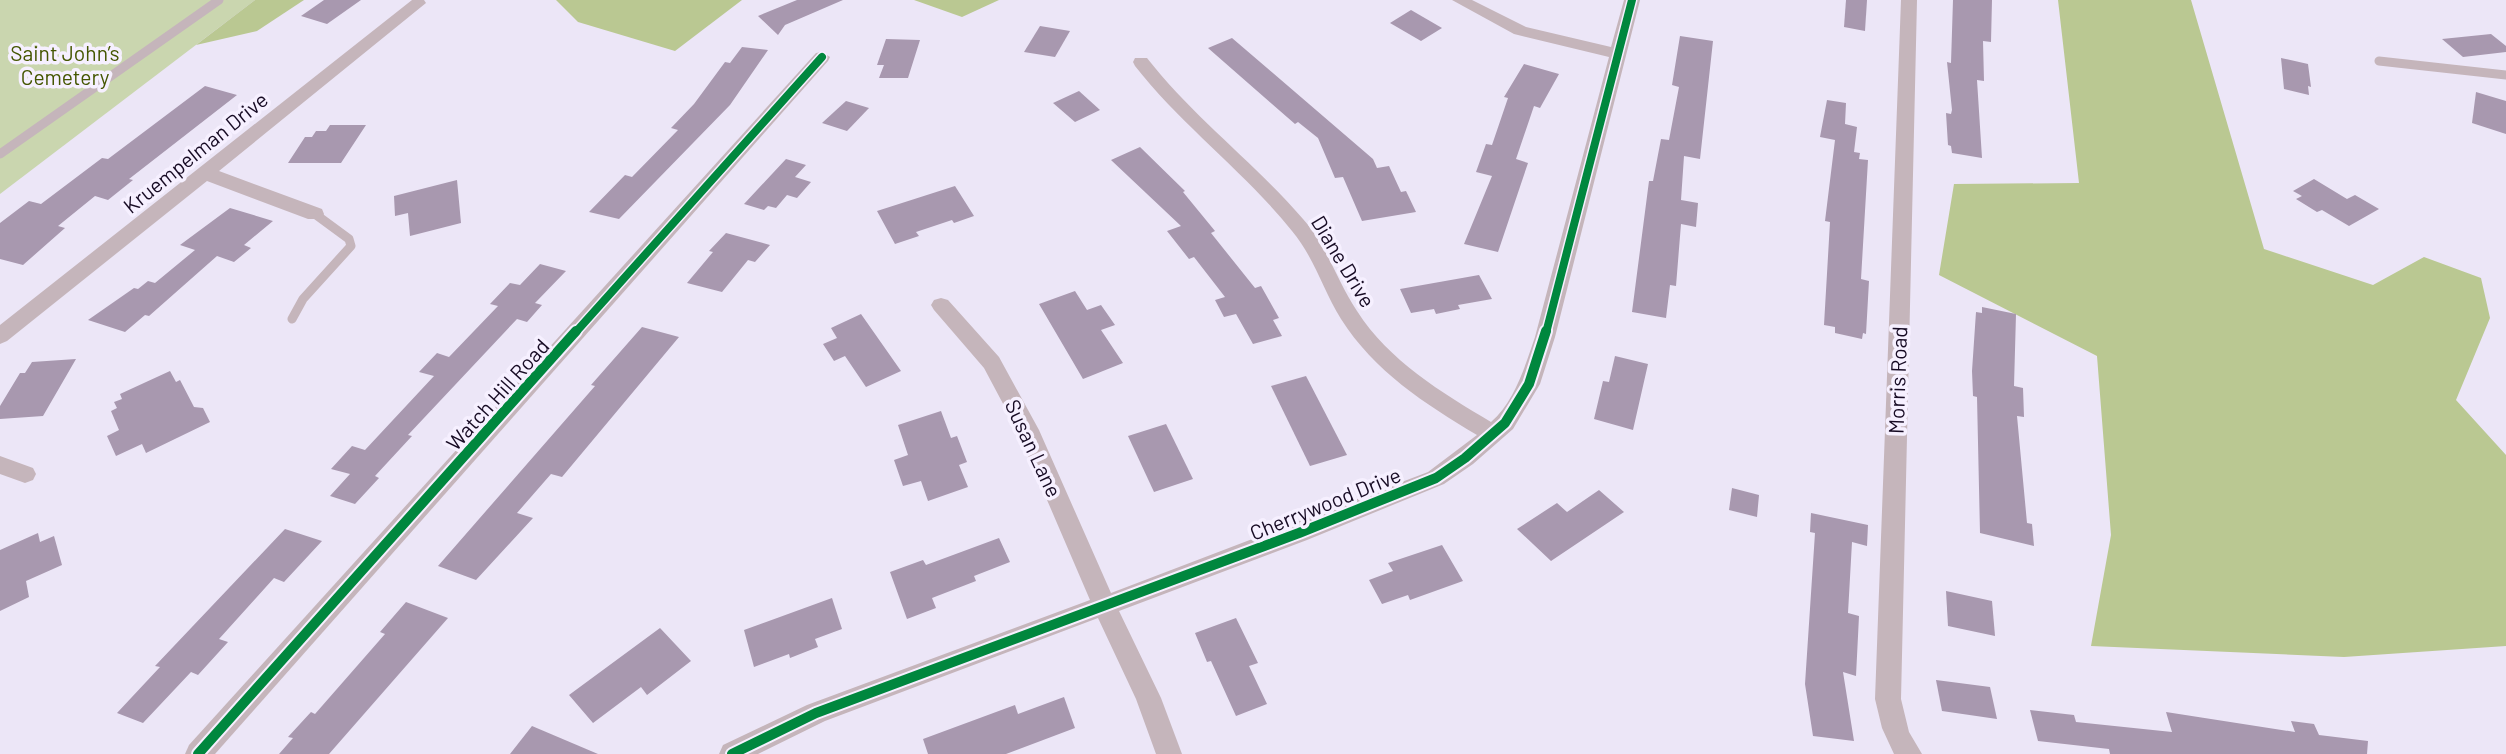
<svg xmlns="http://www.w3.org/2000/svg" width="2506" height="754" font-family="Barlow,sans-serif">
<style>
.green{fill:#cad6af}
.forest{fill:#bac892}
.building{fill:#a898af}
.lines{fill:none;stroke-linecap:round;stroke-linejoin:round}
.lane{stroke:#c5b5bb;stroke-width:9}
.street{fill:#c5b5bb;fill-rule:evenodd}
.cycleway-far1-casing{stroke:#f6f0ff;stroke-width:11}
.cycleway-casing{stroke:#f6f0ff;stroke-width:14}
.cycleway-far1{stroke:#00873e;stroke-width:8}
.cycleway{stroke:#00873e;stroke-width:10}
.labels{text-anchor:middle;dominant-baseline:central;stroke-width:7;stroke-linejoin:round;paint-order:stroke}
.park-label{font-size:21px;fill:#445601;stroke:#f6f0ff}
.street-label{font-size:21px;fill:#170b24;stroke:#f6f0ff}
</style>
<rect width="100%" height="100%" fill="#ece6f7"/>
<path class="green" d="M0,0H255L0,194Z"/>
<g class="forest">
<path d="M255,0H304L257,31L196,45Z"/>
<path d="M556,0H742L675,51L578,22Z"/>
<path d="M914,0H999L962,17Z"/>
<path d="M2058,0H2191L2264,249L2373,285L2424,257L2481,278L2490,318L2456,400L2506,455V646L2344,657L2091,646L2111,535L2097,356L1939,275L1954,184L2079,183Z"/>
</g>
<g class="building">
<path d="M324,0H361L327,24L301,16Z"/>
<path d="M797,0H843L785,25L778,35L758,16Z"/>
<path d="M1846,0H1867L1865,31L1844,27Z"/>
<path d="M1953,0H1992L1991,42L1983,41L1984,81L1977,80L1982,158L1952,153L1951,146L1948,145L1946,113L1951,114L1952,110L1947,62L1951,63Z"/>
<path d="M1411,10L1442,28L1421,41L1390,23Z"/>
<path d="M1040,26L1070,31L1055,57L1024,52Z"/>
<path d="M2491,34L2506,46V52L2463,57L2442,39Z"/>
<path d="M1680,36L1713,41L1700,159L1684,156L1681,200L1698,203L1696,227L1681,224L1676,286L1670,285L1666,318L1632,312L1649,181H1653L1661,139L1669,140L1679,87L1672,85Z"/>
<path d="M1232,38L1373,159L1377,168L1389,166L1401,192L1406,191L1416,212L1362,221L1343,177L1335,178L1318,138L1298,122L1295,124L1208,48Z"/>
<path d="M886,39L920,40L908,78H879L884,65H877Z"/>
<path d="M742,47L768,50L730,105L619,219L589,212L625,175L632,177L678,130L671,128L694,104L725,62L730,63Z"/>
<path d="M2281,58L2308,64L2311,87L2308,86L2309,95L2284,89Z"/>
<path d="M1524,64L1559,74L1540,108L1534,106L1516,159L1528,163L1498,252L1464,244L1492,176L1476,172L1486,144L1492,145L1508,98L1504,97Z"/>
<path d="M205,86L237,95L129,179L133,180L108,200L95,196L58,226L65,228L23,265L0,259V223L29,201L41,204L102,158L108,159Z"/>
<path d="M1079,91L1100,110L1075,122L1053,103Z"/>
<path d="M2476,92L2506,101V134L2472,123Z"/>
<path d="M1827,100L1846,103L1845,124L1857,127L1854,152L1860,153L1859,159L1868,160L1861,279L1869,281L1866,334L1863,333L1862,339L1835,333V327L1824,325L1830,222L1825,221L1835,140L1820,137Z"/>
<path d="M846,101L869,108L847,131L822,123Z"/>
<path d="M330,125H366L341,163H288L305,137H312L316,131H326Z"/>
<path d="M1140,147L1185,191L1183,192L1215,231L1211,233L1255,288L1261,286L1279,318L1273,320L1282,336L1253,344L1236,314L1224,317L1215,300L1225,297L1194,257L1189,259L1167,231L1181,226L1111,160Z"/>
<path d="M786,159L806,165L795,177L811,182L797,198L787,195L776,208L768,206L764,210L744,204Z"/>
<path d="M2314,179L2347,199L2355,195L2379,209L2349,226L2322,210L2317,212L2296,199L2302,196L2293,191Z"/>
<path d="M457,180L461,223L410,236L408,213L395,216L394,196Z"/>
<path d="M955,186L974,216L954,223L952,220L916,232L919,236L895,244L877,211Z"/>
<path d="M230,208L273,221L244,245L251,248L234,262L217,256L149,316L145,315L125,332L88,320L134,288L138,289L148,281L155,283L195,250L180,245Z"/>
<path d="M726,233L770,245L755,262L748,260L722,292L687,283L713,252L709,251Z"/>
<path d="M540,264L566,271L535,303L542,305L527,322L517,319L408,435L412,436L375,476L379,478L355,504L330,496L350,474L331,469L352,446L365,450L434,376L419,372L437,353L449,357L498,306L490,304L510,283L520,285Z"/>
<path d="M1479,275L1492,299L1458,305L1460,309L1436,314L1434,309L1411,313L1400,289Z"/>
<path d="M1075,291L1087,310L1101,305L1115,325L1101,330L1123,363L1083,379L1039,304Z"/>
<path d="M1982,307L2016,314L2014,386L2023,388L2024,417L2017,416L2027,523L2032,524L2034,546L1980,533L1977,397L1973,396L1972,371L1976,312L1982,313Z"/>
<path d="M861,314L901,371L866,387L845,356L834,361L823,344L837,338L831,328Z"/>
<path d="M642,327L679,337L562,477L551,474L517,513L533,518L476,580L438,566L595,386L591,385Z"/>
<path d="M1615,356L1648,364L1633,430L1594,419L1603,381L1609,382Z"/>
<path d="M76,359L43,416L0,419V406L20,373H25L32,362Z"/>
<path d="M170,371L176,382L180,380L194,407L203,408L210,422L146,453L142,444L116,456L107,436L119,430L111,411L117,408L114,402L122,399L120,394Z"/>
<path d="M1306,376L1347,455L1310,466L1271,386Z"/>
<path d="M941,411L951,438L957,436L967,462L959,465L968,487L928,501L921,481L903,486L894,460L908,455L898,425Z"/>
<path d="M1166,424L1193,479L1154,492L1128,436Z"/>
<path d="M1732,488L1759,495L1757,517L1729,510Z"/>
<path d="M1599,490L1624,512L1551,561L1517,529L1557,503L1567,512Z"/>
<path d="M1811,513L1868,525L1867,546L1852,542L1848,613L1859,616L1856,676L1843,672L1854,741L1813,736L1805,684L1815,533L1810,532Z"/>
<path d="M285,529L322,541L284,582L274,578L219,639L228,642L198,675L191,672L143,723L117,713L160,667L155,666Z"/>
<path d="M38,533L40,542L54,536L62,565L26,581L29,597L0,611V550Z"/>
<path d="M999,538L1010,562L974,576L976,581L932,598L936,608L907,619L890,572L923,560L926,565Z"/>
<path d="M1442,545L1463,581L1410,600L1408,595L1382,604L1369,580L1393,571L1388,563Z"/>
<path d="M1946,591L1992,601L1995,636L1948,626Z"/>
<path d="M832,598L842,629L815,639L818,647L790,658L789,654L754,667L744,630Z"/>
<path d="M406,602L448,618L329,754H279L293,738L288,737L311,712L315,714L385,634L380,632Z"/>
<path d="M1236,618L1258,663L1249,666L1267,704L1236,716L1211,661L1207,662L1195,633Z"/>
<path d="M660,628L691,661L647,695L641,687L593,723L569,695Z"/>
<path d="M1936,680L1990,687L1997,719L1942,711Z"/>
<path d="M1064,697L1075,728L1006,754H928L923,739L1015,705L1018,714Z"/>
<path d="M2030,710L2074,715L2076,722L2172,732L2166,712L2295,732L2291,721L2314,724L2319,735L2368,741L2367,754H2110L2109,749L2038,741Z"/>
<path d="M532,726L598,754H510Z"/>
</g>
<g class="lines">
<g class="lane">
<path d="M2379,61L2506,75"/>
<path d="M0,154L219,0"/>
<path d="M292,319L303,299L351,246L349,239L315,214"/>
</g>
<g class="street">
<path d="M412,0H424L426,3L219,171L322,209L324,214L322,219H308L207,181L7,341L0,344V325Z"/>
<path d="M1452,0H1472L1526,27L1611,47L1624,0H1640L1555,337L1540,384L1513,429L1473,464L1444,484L1307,540L1119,611L1161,698L1182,754H1156L1136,699L1098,618L825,721L758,754H719L723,745L807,705L1090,600L1017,430L984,368L934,310L931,305L934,300L941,298L948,300L999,357L1039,430L1111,593L1428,472L1477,435C1425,404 1374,371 1341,319C1323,290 1314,257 1292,231C1244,171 1182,126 1135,66L1133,62L1135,58H1147C1194,118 1254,162 1303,219C1327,246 1337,281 1357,311C1389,361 1441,392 1491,422C1515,401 1525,366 1535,337L1609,57L1514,34Z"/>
<path d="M1901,0H1917L1901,699L1909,732L1922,754H1894L1882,728L1875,699Z"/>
<path d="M822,52L830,57L828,61L215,754H185L189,745L816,53Z"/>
<path d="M0,456L33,468L36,474L33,480L25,483L0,474Z"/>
</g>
<g class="cycleway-far1-casing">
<g id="cycleway-far1">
<path d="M575,333L822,57"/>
<path d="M1546,333L1632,0"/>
</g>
</g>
<g class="cycleway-casing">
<g id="cycleway">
<path d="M198,754L576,331"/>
<path d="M732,754L816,713L1299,533L1436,478L1465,458L1505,423L1529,384L1546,331"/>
</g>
</g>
<use href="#cycleway-far1" class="cycleway-far1"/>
<use href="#cycleway" class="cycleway"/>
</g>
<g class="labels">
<g class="park-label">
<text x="65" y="52">Saint John’s<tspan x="65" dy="24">Cemetery</tspan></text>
</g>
<g class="street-label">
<text transform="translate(195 152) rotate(-39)">Kruempelman Drive</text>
<text transform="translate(1344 261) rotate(59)">Diane Drive</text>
<text transform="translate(1897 380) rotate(-88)">Morris Road</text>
<text transform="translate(497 394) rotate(-48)">Watch Hill Road</text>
<text transform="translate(1034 448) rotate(65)">Susan Lane</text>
<text transform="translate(1325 503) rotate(-22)">Cherrywood Drive</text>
</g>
</g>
</svg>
